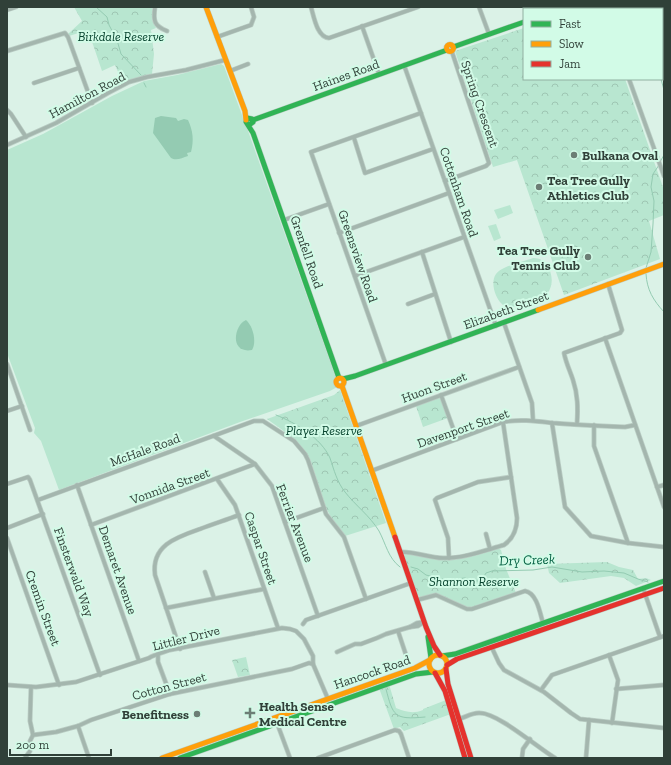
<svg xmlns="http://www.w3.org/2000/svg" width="671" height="765" font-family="'Zilla Slab',serif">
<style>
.green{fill:#b8e6d0}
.park{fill:url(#park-crowns)}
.water{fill:#94cbb2}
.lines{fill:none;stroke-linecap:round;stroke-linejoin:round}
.stream{stroke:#94cbb2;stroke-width:1}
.street-casing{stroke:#bacdc4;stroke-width:5}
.fast-casing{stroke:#bacdc4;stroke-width:6}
.slow-casing{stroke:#bacdc4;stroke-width:6}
.jam-casing{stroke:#bacdc4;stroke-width:6}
.street{stroke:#a4b6ae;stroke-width:3.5}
.fast{stroke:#30b455;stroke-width:5}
.slow{stroke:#ff9f0a;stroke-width:5}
.jam{stroke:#e5322d;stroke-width:5}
.poi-dot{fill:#6c7e75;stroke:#d2fbe7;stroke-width:1.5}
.labels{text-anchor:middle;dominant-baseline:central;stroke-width:4;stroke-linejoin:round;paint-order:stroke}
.park-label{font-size:13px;font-style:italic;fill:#06422d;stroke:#d2fbe7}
.street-label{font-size:13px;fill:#304038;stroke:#d2fbe7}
.poi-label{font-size:13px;font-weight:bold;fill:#304038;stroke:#d2fbe7;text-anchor:start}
.water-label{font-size:14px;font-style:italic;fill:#066144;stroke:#d2fbe7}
</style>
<defs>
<pattern id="park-crowns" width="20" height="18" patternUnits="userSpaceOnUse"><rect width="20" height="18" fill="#b8e6d0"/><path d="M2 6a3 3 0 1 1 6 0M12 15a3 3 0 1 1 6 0" fill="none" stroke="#9ec6b3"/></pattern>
</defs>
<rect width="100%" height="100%" fill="#dbf2e7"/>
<g class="green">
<path d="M221,64L224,66L242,115L244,124L247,128L336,378L337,387L330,391L240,422L59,490L41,441L34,433L35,428L7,353V150L43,134L112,96L144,81L177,75Z"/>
<path d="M510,205L513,213L498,219L494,210Z"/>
<path d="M496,224L501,238L494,241L488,226Z"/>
</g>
<g class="park">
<path d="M74,7H153L152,20L156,28L151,30L154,54L152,74L123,83L115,65L102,71L88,30L69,36L68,34L82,21Z"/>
<path d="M524,28V79H625L664,190V215L649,221L660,259L564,295L517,160L493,167L455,51Z"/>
<path d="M533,258C550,257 558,283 546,295C539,301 529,303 520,305C515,307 508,309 503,305C495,299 490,282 496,274C502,266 523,262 533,258Z"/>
<path d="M340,390L386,523L345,536L332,519L326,508L310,459C299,441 284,431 267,419L334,395Z"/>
<path d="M439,398L441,399L448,418L423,427L416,406Z"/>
<path d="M498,548L501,550L506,569L516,593L476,607H467L436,594L420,597L417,594L404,556L406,553L443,560H454Z"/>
<path d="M607,562L619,567L633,570L638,579L646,578L651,580L636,586L624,578L611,576L560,583L549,573L547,564Z"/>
<path d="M246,657L250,675L238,677L232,660Z"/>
<path d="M389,684L396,708C406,712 413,714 423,710V709L446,700L451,714L404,731L400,727L394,729L379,688Z"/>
</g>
<g class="water">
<path d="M161,116L176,118L178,121L184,119L188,120C193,131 194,140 191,152L187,153L188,156C182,158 176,161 171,158L153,133L155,118Z"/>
<path d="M246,320C253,326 257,342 252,350C229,354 234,325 246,320Z"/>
</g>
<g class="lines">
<g class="stream">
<path d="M96,7L107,17L109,25L117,40L121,54L141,75"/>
<path d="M638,7L639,9"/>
<path d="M661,79L664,90"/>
<path d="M144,83L146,87"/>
<path d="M660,162L664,155"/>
<path d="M646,268L651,252L653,224L654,201L651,187L653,174L659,165"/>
<path d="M646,274C647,290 653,300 664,312"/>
<path d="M276,415C296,423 321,438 330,458C334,470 337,482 345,492C355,505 370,516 379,531C386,544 388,558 400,567"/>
<path d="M411,567L418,569L426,575L446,580L465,578L473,581H478L483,578L486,573L492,571L533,570L552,567L582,572L604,571L624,573L638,579L648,582"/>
<path d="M386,689C393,716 394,720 425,717"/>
</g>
<g class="street-casing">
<g id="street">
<path d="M155,7C153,21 154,26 167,31"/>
<path d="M311,7C314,17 317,37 329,38L418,7"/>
<path d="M479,7L489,34"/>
<path d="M604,7L605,9"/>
<path d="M7,10L16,7"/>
<path d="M362,26L379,74"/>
<path d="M217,37L251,25L254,17L251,7"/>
<path d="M7,51L65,33L68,37L92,103"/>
<path d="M404,65L496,326"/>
<path d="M230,71L248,64"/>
<path d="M629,79L664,176"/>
<path d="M34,83L79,68"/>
<path d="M7,110L11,114L26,137"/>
<path d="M354,138L365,173L433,149"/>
<path d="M7,145L56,123L108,93L129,82L147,77L186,70L225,60"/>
<path d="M445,181L486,166L489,163L452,52"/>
<path d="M284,220L329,204"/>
<path d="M339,233L449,193"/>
<path d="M422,252L451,342"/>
<path d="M355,276L464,237"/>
<path d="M408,304L435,294"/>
<path d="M504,323L532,403L533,420"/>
<path d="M605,338L664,507"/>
<path d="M7,364L30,430"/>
<path d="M386,365L311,152L421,113"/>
<path d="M441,395L457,439"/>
<path d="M7,411L22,406"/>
<path d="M552,423L565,507L591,536L628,543L664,547"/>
<path d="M577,424C578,408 578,395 573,380C570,371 566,363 564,353L620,333L622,330L608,284"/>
<path d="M594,425V446L628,543"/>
<path d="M356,426L519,367"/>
<path d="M214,436L255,464L272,486L318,616"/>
<path d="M371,471L503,422C520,419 535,421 553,423C577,425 601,426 625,427L635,425"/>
<path d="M217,479L235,505L278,628"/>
<path d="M7,484L28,477L30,480L100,675"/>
<path d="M77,485L139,661"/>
<path d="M657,487L664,485"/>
<path d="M38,500L254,421H263L294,441L305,454L308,460L326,514L344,537L366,599"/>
<path d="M285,522L324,508"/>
<path d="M91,525L255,464"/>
<path d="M7,528L43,514"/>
<path d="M486,534L490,549"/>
<path d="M7,538L59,685"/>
<path d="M400,552C414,551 429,558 443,558C462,559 486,550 504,545C514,538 517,529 517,518L503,422"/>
<path d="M449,558L448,538L435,500L437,498L478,482L511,477"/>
<path d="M205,572L214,598"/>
<path d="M643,588L660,637"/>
<path d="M417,600L436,595L467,609H472L525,591C537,593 540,613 543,623"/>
<path d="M166,608L264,589"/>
<path d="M303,624L306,620L411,583"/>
<path d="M410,627L417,623L424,622"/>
<path d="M398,631L406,655"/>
<path d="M492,648L499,663L504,670L544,692L571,713L580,719L664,728"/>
<path d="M180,649L155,575C151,545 177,537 200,529C213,524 226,520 239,515"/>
<path d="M337,652L355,644H361L377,638L386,634L410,627L418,626L424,622"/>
<path d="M158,655V662L170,694"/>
<path d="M609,655L618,680L612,723"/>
<path d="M7,685L36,687L76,682L149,658C153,655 164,652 170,650L282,628L290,629L296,631L304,639L313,656V664L328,699"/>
<path d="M616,689L664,685"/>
<path d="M541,690L552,675L664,636"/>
<path d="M459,719C466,717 473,712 480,713C498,713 538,748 555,758"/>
<path d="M277,723L290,758"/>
<path d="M78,726L89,758"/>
<path d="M33,735L56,732L78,726L91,720L170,694L292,669L309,663L313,664"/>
<path d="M25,758L30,751V741L33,735L30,721L31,687"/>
<path d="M318,758L395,730L399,731L401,734L409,758"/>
<path d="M522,758L523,749L530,739"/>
<path d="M586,758L589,720"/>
</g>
</g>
<g class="fast-casing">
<g id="fast">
<path d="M453,47L524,22"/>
<path d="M253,120L447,50"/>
<path d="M249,125L253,122L252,119L247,118L246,122L253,133L339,378"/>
<path d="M343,379L355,376L538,310"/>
<path d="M428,637L431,658"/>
<path d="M442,656L455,654L664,581"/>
<path d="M180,758L416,674L433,672"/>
</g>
</g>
<g class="slow-casing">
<g id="slow">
<path d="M206,7L245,111L246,120"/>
<path d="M559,9L564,7"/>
<circle cx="450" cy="48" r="3.5"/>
<path d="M538,310L664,264"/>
<circle cx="340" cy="382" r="4"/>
<path d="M342,386L395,537"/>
<circle cx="438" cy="664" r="9"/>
<path d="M162,758L415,668L430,660"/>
</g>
</g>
<g class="jam-casing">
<g id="jam">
<path d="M395,537L426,627L434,646L440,655"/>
<path d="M447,665L457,659L664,588"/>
<path d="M446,669L448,684L471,758"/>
<path d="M435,673L445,691L465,758"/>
</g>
</g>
<use href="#street" class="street"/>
<use href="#fast" class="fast"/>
<use href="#slow" class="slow"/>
<use href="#jam" class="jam"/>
</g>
<g class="poi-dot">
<circle cx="574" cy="155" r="4"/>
<circle cx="539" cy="187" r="4"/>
<circle cx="588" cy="257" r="4"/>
<path d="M248 707h4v4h4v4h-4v4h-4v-4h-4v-4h4z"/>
<circle cx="197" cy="714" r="4"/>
</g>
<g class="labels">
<g class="park-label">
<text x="121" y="36">Birkdale Reserve</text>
<text x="324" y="430">Player Reserve</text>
<text x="474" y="581">Shannon Reserve</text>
</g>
<g class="street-label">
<text transform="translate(346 75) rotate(-20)">Haines Road</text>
<text transform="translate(87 95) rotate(-28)">Hamilton Road</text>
<text transform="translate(480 104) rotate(71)">Spring Crescent</text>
<text transform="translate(459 192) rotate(71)">Cottenham Road</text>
<text transform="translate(307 252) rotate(71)">Grenfell Road</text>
<text transform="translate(358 256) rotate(71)">Greensview Road</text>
<text transform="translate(506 310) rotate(-20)">Elizabeth Street</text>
<text transform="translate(434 387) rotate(-20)">Huon Street</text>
<text transform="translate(463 428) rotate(-19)">Davenport Street</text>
<text transform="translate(145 450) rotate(-20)">McHale Road</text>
<text transform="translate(170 486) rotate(-20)">Vonnida Street</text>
<text transform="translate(295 523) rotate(69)">Ferrier Avenue</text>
<text transform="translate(261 548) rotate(71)">Caspar Street</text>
<text transform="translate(118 570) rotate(71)">Demaret Avenue</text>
<text transform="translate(74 572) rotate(70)">Finsterwald Way</text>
<text transform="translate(43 608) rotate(70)">Cremin Street</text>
<text transform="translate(186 638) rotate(-14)">Littler Drive</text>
<text transform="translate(372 672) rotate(-19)">Hancock Road</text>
<text transform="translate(169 686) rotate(-15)">Cotton Street</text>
</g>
<g class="poi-label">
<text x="582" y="155">Bulkana Oval</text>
<text x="547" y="180">Tea Tree Gully<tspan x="547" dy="15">Athletics Club</tspan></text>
<text x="580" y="250" text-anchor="end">Tea Tree Gully<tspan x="580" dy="15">Tennis Club</tspan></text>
<text x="259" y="706">Health Sense<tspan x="259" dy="15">Medical Centre</tspan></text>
<text x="189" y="714" text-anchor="end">Benefitness</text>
</g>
<g class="water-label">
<text transform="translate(527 560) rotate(-2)">Dry Creek</text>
</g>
</g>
<rect width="671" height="765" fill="none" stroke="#304038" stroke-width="16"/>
<rect x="523" y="8" width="140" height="72" fill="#d2fbe7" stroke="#91b0a1"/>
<rect x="531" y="21" width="20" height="6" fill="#30b455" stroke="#91b0a1"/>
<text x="559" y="28" font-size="12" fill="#304038">Fast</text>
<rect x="531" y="41" width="20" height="6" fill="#ff9f0a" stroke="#91b0a1"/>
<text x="559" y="48" font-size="12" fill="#304038">Slow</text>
<rect x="531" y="61" width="20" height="6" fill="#e5322d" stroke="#91b0a1"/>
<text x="559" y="68" font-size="12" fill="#304038">Jam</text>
<path d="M10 749v6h101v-6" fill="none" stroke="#304038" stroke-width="2"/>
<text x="16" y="749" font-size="12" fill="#304038" stroke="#d2fbe7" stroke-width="3" paint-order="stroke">200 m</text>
</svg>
